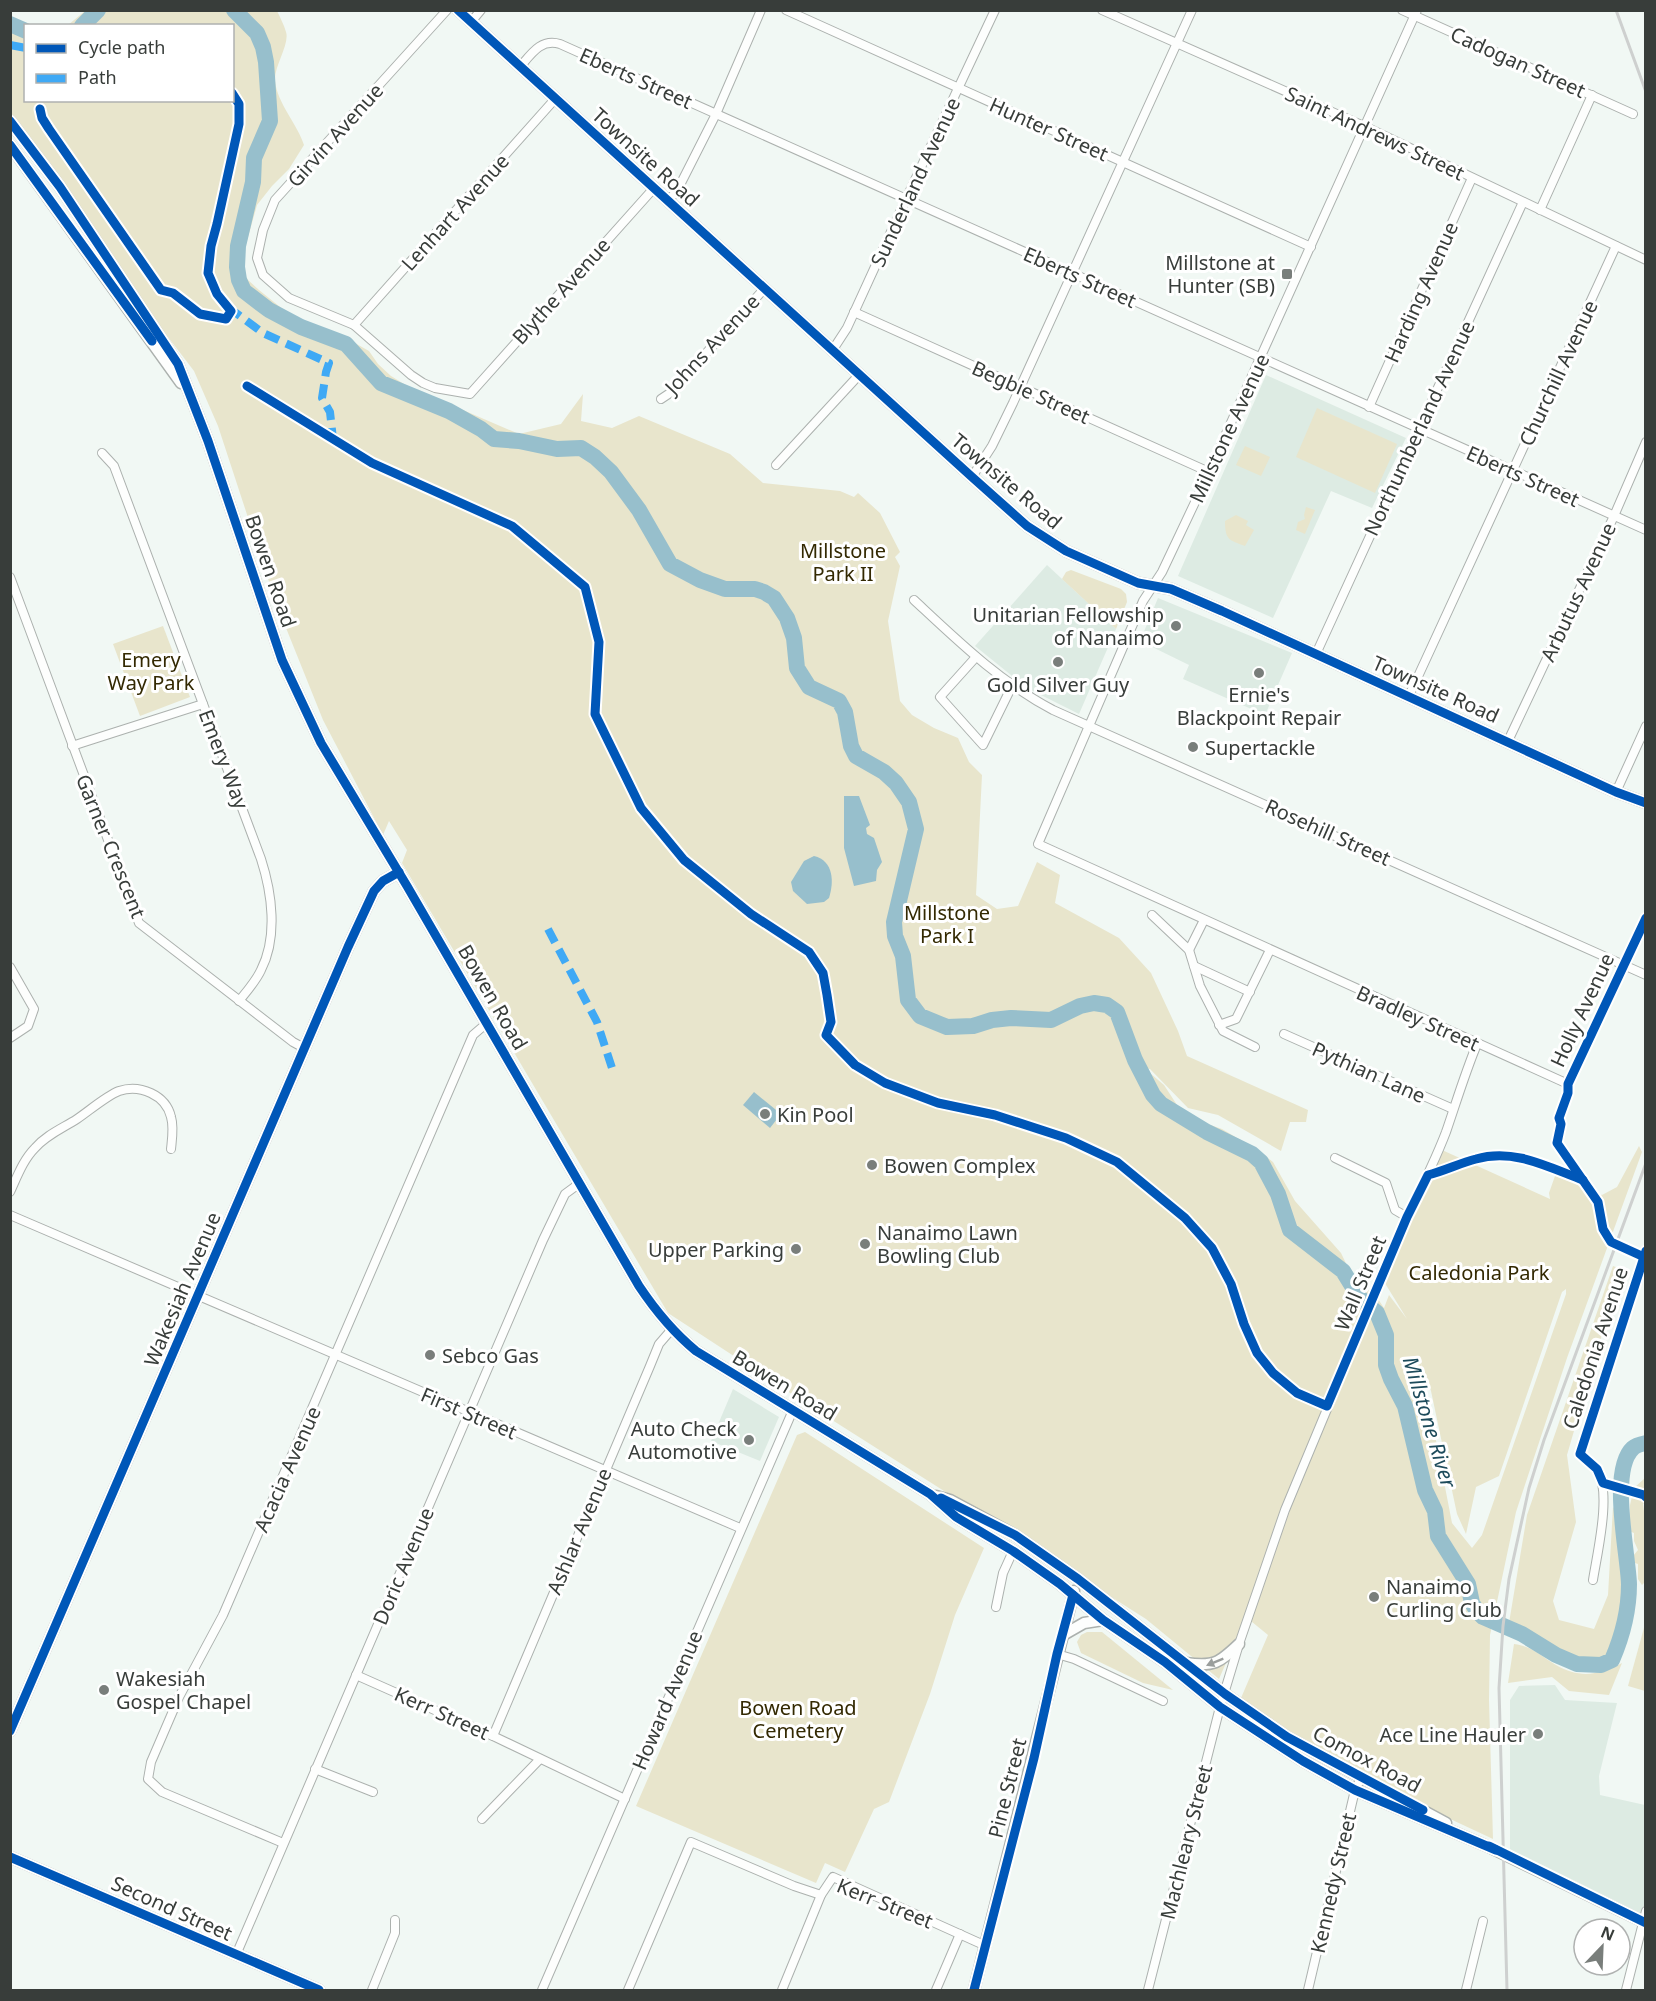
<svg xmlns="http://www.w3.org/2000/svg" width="1656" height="2001" font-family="'Noto Sans',sans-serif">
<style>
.built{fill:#ddebe3}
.green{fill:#e8e5cc;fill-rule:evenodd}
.water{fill:#97bfcc}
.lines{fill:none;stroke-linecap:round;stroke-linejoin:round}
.river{stroke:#97bfcc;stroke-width:16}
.street-casing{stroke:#acb1ae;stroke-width:10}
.secondary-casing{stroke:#acb1ae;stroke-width:13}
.street{stroke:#fdfefd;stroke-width:8}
.secondary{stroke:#fdfefd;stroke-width:10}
.rail{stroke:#ced0cf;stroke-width:3}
.quiet{stroke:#3fa9f5;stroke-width:8;stroke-dasharray:15 8;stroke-linecap:butt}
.cycleway-casing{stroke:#fff;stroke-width:13}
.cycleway{stroke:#0057b8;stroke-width:9}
.oneway{fill:#9a9e9c}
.poi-dot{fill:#797e7b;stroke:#fff;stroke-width:2}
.labels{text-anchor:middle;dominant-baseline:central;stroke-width:6;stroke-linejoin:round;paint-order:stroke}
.street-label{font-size:20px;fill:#383d3a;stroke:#fff}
.poi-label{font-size:20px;fill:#383d3a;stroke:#fff;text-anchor:start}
.park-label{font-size:20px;fill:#332902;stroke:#fff}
.water-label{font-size:21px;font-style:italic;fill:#1d4b5b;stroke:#fff}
</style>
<rect width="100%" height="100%" fill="#f1f8f4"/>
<g class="built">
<path d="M1266,375L1406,438L1372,508L1331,491L1273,618L1178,576Z"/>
<path d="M1047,565L1116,629L1079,714L1027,688L975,646Z"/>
<path d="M1158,598L1292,653L1265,715L1183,679L1189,665L1140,641Z"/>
<path d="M733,1389L779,1417L760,1461L711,1441Z"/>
<path d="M1555,1685L1565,1700L1617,1703L1599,1776L1600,1795L1645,1805V1920L1510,1854V1700L1519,1686Z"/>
</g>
<g class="green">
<path d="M85,11H277C280,17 284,25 286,32C290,44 274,66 275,81C277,103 298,125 304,145L289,169L272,186L257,205L245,248L242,270L248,280L259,290L295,319L315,329L339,334L369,351L378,364L391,376L430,400L456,407L519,434L561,424L583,394L581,421L612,428L639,416L730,454L763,483L840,491L854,497L858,493L880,513L900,552L895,557L900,566L888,621L900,701L912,715L934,728L958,738L969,762L982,775L976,895L997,909L1018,906L1037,862L1060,875L1055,903L1119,938L1151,973L1178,1031L1187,1056L1308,1110L1306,1122H1290L1281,1151L1218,1115L1188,1108L1150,1069L1144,1068L1164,1085L1179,1108L1193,1119L1222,1129L1259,1151L1273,1162L1295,1201L1341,1253L1353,1278L1376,1296L1384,1308L1389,1295L1407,1319L1383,1280L1442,1150L1550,1199L1549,1193L1555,1176L1602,1195L1617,1187L1639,1146L1642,1152L1567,1358L1516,1512L1490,1635L1489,1700L1493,1839L1305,1751L1241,1698L1268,1635L1246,1617L1219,1679L1146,1619L810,1406L668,1313L402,863L407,850L389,821L383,835L323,720L276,603L218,426L194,371L135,294L111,269L11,113L10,20L25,31L26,100H232V26L68,25ZM1566,1289V1294L1482,1535L1472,1548L1452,1523L1421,1363L1431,1391L1457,1514L1466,1534L1476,1487L1499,1476L1562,1292Z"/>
<path d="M1317,408L1397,444L1375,493L1296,457Z"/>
<path d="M1245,446L1270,457L1261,476L1236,465Z"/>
<path d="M1306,507L1315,510L1305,534L1296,530L1298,522L1305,519L1304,515Z"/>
<path d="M1236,515L1248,521L1246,525L1254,530L1245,546C1229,540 1225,540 1225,521Z"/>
<path d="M1071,570L1121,589L1126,594L1127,602L1116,629L1062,579L1066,572Z"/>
<path d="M163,626L190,697L140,716L113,644Z"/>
<path d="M1613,1266L1621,1269L1567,1455L1576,1522L1553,1601L1559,1620L1594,1629L1608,1595L1613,1507L1616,1513L1624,1582L1619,1626L1611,1653C1605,1655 1598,1659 1593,1660C1565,1663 1536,1632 1509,1623L1527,1515Z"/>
<path d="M805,1432L984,1548L955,1615L930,1694L889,1802L874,1809L845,1872L825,1863L816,1883L636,1806L797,1435Z"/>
<path d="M1645,1478V1502L1643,1504L1646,1525V1581L1642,1585L1638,1579V1564L1635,1563L1633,1556L1638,1550L1634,1541V1533L1629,1531L1630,1505L1634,1488Z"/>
<path d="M1645,1624L1646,1691H1645L1628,1686Z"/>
<path d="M1087,1632H1102L1173,1690L1143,1683L1081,1653L1077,1642L1081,1635Z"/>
<path d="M1514,1644C1534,1647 1539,1655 1556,1665C1580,1679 1599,1675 1622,1663L1609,1695L1569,1691L1552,1677L1508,1683Z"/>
</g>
<g class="water">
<path d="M844,796H859L870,825L866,828L867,834L874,838L882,862L877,870L876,881L854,886L844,848Z"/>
<path d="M814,856C834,861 834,882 829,898L824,902L807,904L793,891L791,882L804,861Z"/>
<path d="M754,1092L781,1114L770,1128L743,1105Z"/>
</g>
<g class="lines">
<g class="river">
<path d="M234,10L257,33L263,47L266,62L270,121L254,158L253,182L238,246L237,267L239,280L244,291L269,310L301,327L346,344L381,383L449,411L481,429L494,439L519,441L557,449L581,448L595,457L611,472L639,510L670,564L700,580L725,589H755L764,592L774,598L787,618L794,638L797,668L809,687L839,701L845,712L851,746L856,756L884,772L896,783L909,802L916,829L894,922L895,936L903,956L908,1000L920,1016L947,1027L973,1026L992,1020L1011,1018L1051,1020L1080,1006L1094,1003L1107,1005L1117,1012L1135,1060L1153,1095L1161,1104L1207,1132L1252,1154L1261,1162L1278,1194L1290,1230L1343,1271L1359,1297L1377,1313L1386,1335V1365L1391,1379L1405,1406L1425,1490L1435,1511L1438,1536L1468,1584L1472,1603L1477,1611L1483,1617L1522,1634L1556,1655L1577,1664L1601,1665L1612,1660C1622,1637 1629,1609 1629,1584C1628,1553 1609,1470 1633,1448C1636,1445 1641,1444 1646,1443"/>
<path d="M10,24L26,31"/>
<path d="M82,26L98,10"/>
</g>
<g class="street-casing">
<g id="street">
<path d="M447,10L275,200L263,230L257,258L263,275L289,298L354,325L411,375L423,383L435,388L470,394L654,188"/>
<path d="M786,10L1311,247"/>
<path d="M1102,10L1366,127L1646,260"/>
<path d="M1402,10L1633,114"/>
<path d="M1417,10L1197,498L1162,572L1143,601L1038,844L1568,1084"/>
<path d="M471,22L481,10"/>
<path d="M520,67C531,54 541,38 560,44L1646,530"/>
<path d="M668,202L679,187L716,114L761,10"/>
<path d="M1540,210L1592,95"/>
<path d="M854,312L1209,472"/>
<path d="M354,325L555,99"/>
<path d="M832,351L847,328L906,199L995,10"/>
<path d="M661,399L670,393L764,289"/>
<path d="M1369,407L1472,178"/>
<path d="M102,453L114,466L261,859C272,893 278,937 261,970C256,981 247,991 239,1001"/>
<path d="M776,465L859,375"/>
<path d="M972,477L992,446L1013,403L1192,10"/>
<path d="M10,577L139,923L293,1042L304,1048"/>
<path d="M914,600C958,641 1000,682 1053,710L1646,975"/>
<path d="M1316,654L1523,202"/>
<path d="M976,657L940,697L983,745L1012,686"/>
<path d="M1409,696L1616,246"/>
<path d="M1508,741L1614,516L1646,442"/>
<path d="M72,746L203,704"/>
<path d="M1616,792L1646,726"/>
<path d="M1152,915L1189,950L1200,986L1223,1031L1255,1047"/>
<path d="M1189,950L1204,920"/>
<path d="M1194,966L1250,992"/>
<path d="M10,967L34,1009L28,1026L10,1038"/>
<path d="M1219,1025L1236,1019L1270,950"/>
<path d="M1284,1034L1453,1109"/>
<path d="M1559,1118L1568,1093V1084L1646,918"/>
<path d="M1335,1158L1386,1183L1395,1210L1407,1217"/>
<path d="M10,1192C17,1177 23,1160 35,1148C46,1135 63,1128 77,1119C89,1111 106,1096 119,1091C140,1084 166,1095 171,1117C174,1127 172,1139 171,1149"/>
<path d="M10,1215L740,1528"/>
<path d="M1593,1580C1597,1554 1612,1492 1597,1470C1593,1464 1585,1458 1580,1454L1646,1251"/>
<path d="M996,1607L1003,1573L1013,1551"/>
<path d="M1057,1654L1074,1659L1163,1701"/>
<path d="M356,1675L493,1736L625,1799"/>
<path d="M493,1736L650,1366L659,1344L672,1329"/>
<path d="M315,1769L373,1792"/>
<path d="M482,1819L540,1759"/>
<path d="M283,1843L162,1792L148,1779L151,1762L179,1697L223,1615L473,1035L487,1023"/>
<path d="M236,1955L543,1240L565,1194L580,1183"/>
<path d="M372,1990L395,1933V1920"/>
<path d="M542,1990L793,1410"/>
<path d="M628,1990L691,1842L794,1886L821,1895"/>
<path d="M782,1990L821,1895L833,1877L986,1946"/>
<path d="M936,1990L960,1934"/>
<path d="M1148,1990L1220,1707L1239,1644L1285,1510L1407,1217C1421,1189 1435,1161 1446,1132C1456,1103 1465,1073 1477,1044"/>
<path d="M1308,1990L1355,1790L1362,1776"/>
<path d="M1466,1990L1483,1921"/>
<path d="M1626,1990L1646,1911"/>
</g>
</g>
<g class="secondary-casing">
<g id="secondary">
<path d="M458,10L972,477L1027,526L1066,551L1138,583L1171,589L1222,611L1616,792L1646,803"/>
<path d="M10,121L60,187L178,364L208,441L282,660L321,743L407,886L639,1286C655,1310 673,1332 696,1351L930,1494L956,1517L1013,1551L1060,1584L1103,1620L1165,1662L1220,1707L1303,1761L1355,1790L1496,1850"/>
<path d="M10,145L181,383"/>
<path d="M936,1496L950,1500L1015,1535L1078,1579L1225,1694L1287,1737L1446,1823"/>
<path d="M1063,1635L1084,1623L1103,1620"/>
<path d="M1186,1663C1214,1667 1219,1663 1239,1644"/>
<path d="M10,1731L348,947L374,891L383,881L399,872"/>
<path d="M1491,1848L1646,1923"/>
<path d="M10,1857L319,1990"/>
<path d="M974,1990L1074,1591"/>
</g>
</g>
<use href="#street" class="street"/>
<use href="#secondary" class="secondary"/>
<g class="rail">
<path d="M1616,10L1646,92"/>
<path d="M1507,1990L1499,1688L1503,1626L1509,1579L1529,1488L1544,1440L1646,1163"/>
</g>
<g class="quiet">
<path d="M10,45L26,48"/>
<path d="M228,307L263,333L329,363L326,372L322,398L330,412L333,439"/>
<path d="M548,929L597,1022L612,1068"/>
</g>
<g class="cycleway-casing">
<g id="cycleway">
<path d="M458,10L972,477L1027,526L1066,551L1138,583L1171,589L1222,611L1616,792L1646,803"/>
<path d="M40,109L42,118L49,129L161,290L173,293L200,314L226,319L231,311L217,294L208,273L211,246L217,224L239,124V104L232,93"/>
<path d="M10,121L60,187L178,364L208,441L282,660L321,743L407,886L639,1286C655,1310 673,1332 696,1351L930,1494L956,1517L1013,1551L1060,1584L1103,1620L1165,1662L1220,1707L1303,1761L1355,1790L1496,1850"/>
<path d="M10,145L152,341"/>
<path d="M247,386L372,463L512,526L585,587L599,642L595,714L641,808L684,860L751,914L809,952L823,973L827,995L831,1022L826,1035L855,1065L885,1083L938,1103L995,1115L1066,1138L1117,1162L1185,1218L1212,1248L1231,1284L1244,1324L1257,1353L1273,1373L1297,1393L1327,1406L1407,1217L1428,1175C1444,1171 1460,1163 1476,1159C1514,1148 1548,1167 1583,1180"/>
<path d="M1646,1251L1580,1454L1597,1469L1603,1483L1644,1495L1646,1497"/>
<path d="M1644,1257L1611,1242L1603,1229L1598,1202L1557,1143L1561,1124L1559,1118L1568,1093V1084L1646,918"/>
<path d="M941,1498L1015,1535L1078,1579L1225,1694L1287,1737L1423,1810"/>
<path d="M10,1731L348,947L374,891L383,881L399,872"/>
<path d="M1489,1846L1646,1923"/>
<path d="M10,1857L319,1990"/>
<path d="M974,1990L1034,1758L1057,1654L1073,1595"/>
</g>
</g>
<use href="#cycleway" class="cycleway"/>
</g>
<defs><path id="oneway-solid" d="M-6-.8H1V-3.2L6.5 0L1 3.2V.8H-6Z" transform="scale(1.5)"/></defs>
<use class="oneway" href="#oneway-solid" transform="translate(1215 1662) rotate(158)"/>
<g class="poi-dot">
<rect x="1281" y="268" width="12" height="12" rx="3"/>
<circle cx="1176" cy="626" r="6"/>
<circle cx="1058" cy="662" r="6"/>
<circle cx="1259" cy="673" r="6"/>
<circle cx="1193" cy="747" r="6"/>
<circle cx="765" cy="1114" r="6"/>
<circle cx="872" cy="1165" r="6"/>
<circle cx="865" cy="1244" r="6"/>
<circle cx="796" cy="1249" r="6"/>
<circle cx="430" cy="1355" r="6"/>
<circle cx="749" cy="1440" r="6"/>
<circle cx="1374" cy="1597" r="6"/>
<circle cx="104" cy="1690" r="6"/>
<circle cx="1538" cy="1734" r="6"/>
</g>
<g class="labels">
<g class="street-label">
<text transform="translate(1518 62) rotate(24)">Cadogan Street</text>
<text transform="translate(636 78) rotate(24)">Eberts Street</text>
<text transform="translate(1049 129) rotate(24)">Hunter Street</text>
<text transform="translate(1375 133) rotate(25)">Saint Andrews Street</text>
<text transform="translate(335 135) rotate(-48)">Girvin Avenue</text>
<text transform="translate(646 157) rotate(42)">Townsite Road</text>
<text transform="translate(915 182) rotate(-65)">Sunderland Avenue</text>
<text transform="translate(455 212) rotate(-48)">Lenhart Avenue</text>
<text transform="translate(1080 277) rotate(24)">Eberts Street</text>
<text transform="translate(561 291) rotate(-48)">Blythe Avenue</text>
<text transform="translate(1421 292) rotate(-66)">Harding Avenue</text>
<text transform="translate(712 344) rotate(-47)">Johns Avenue</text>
<text transform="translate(1558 373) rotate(-65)">Churchill Avenue</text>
<text transform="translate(1031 392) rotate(24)">Begbie Street</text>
<text transform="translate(1229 428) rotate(-65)">Millstone Avenue</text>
<text transform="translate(1419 428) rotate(-65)">Northumberland Avenue</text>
<text transform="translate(1523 476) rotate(24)">Eberts Street</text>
<text transform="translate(1007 481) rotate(40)">Townsite Road</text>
<text transform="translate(271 571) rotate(71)">Bowen Road</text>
<text transform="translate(1578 592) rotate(-65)">Arbutus Avenue</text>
<text transform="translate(1436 689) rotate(24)">Townsite Road</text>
<text transform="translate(224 759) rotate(69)">Emery Way</text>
<text transform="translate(1328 832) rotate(24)">Rosehill Street</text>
<text transform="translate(111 846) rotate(68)">Garner Crescent</text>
<text transform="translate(493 997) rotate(60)">Bowen Road</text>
<text transform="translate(1582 1010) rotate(-65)">Holly Avenue</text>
<text transform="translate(1418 1018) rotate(24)">Bradley Street</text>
<text transform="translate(1369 1072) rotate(24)">Pythian Lane</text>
<text transform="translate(1360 1283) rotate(-67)">Wall Street</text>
<text transform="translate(182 1289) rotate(-67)">Wakesiah Avenue</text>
<text transform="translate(1595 1348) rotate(-72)">Caledonia Avenue</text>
<text transform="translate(785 1385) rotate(31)">Bowen Road</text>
<text transform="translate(469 1413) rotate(23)">First Street</text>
<text transform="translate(287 1469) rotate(-66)">Acacia Avenue</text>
<text transform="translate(579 1531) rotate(-67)">Ashlar Avenue</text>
<text transform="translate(403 1566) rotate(-67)">Doric Avenue</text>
<text transform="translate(667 1700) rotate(-67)">Howard Avenue</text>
<text transform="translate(442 1713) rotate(24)">Kerr Street</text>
<text transform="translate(1367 1759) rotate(28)">Comox Road</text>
<text transform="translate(1007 1788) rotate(-76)">Pine Street</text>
<text transform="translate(1186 1842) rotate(-76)">Machleary Street</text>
<text transform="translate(1333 1883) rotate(-77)">Kennedy Street</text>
<text transform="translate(885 1903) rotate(22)">Kerr Street</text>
<text transform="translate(172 1908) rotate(24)">Second Street</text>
</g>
<g class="poi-label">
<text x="1275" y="262" text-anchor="end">Millstone at<tspan x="1275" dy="23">Hunter (SB)</tspan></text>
<text x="1164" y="614" text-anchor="end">Unitarian Fellowship<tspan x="1164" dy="23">of Nanaimo</tspan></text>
<text x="1058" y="684" text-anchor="middle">Gold Silver Guy</text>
<text x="1259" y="694" text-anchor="middle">Ernie's<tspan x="1259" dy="23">Blackpoint Repair</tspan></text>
<text x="1205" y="747">Supertackle</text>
<text x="777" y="1114">Kin Pool</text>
<text x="884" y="1165">Bowen Complex</text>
<text x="877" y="1232">Nanaimo Lawn<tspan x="877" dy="23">Bowling Club</tspan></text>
<text x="784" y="1249" text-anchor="end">Upper Parking</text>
<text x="442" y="1355">Sebco Gas</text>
<text x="737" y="1428" text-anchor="end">Auto Check<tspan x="737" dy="23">Automotive</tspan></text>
<text x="1386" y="1586">Nanaimo<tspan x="1386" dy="23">Curling Club</tspan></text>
<text x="116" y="1678">Wakesiah<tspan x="116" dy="23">Gospel Chapel</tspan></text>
<text x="1526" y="1734" text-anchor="end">Ace Line Hauler</text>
</g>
<g class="park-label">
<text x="843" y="550">Millstone<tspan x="843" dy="23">Park II</tspan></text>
<text x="151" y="659">Emery<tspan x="151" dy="23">Way Park</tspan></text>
<text x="947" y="912">Millstone<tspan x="947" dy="23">Park I</tspan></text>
<text x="1479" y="1272">Caledonia Park</text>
<text x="798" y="1707">Bowen Road<tspan x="798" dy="23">Cemetery</tspan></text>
</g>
<g class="water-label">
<text transform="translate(1430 1422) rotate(73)">Millstone River</text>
</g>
</g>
<rect width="1656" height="2001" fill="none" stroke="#383d3a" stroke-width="24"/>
<rect x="24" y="24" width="210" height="78" fill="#ffffff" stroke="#afb1b0" stroke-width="1.5"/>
<rect x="36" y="44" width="30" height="9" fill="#0057b8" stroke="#afb1b0" stroke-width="1.5"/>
<text x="78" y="54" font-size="18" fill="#383d3a">Cycle path</text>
<rect x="36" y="74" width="30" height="9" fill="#3fa9f5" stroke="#afb1b0" stroke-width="1.5"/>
<text x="78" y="84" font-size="18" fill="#383d3a">Path</text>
<g transform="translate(1602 1947) rotate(23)"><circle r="28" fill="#ffffff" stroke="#afb1b0" stroke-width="1.5"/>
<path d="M0-4.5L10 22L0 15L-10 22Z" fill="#797e7b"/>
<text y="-9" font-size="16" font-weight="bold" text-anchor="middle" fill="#383d3a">N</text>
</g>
</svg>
